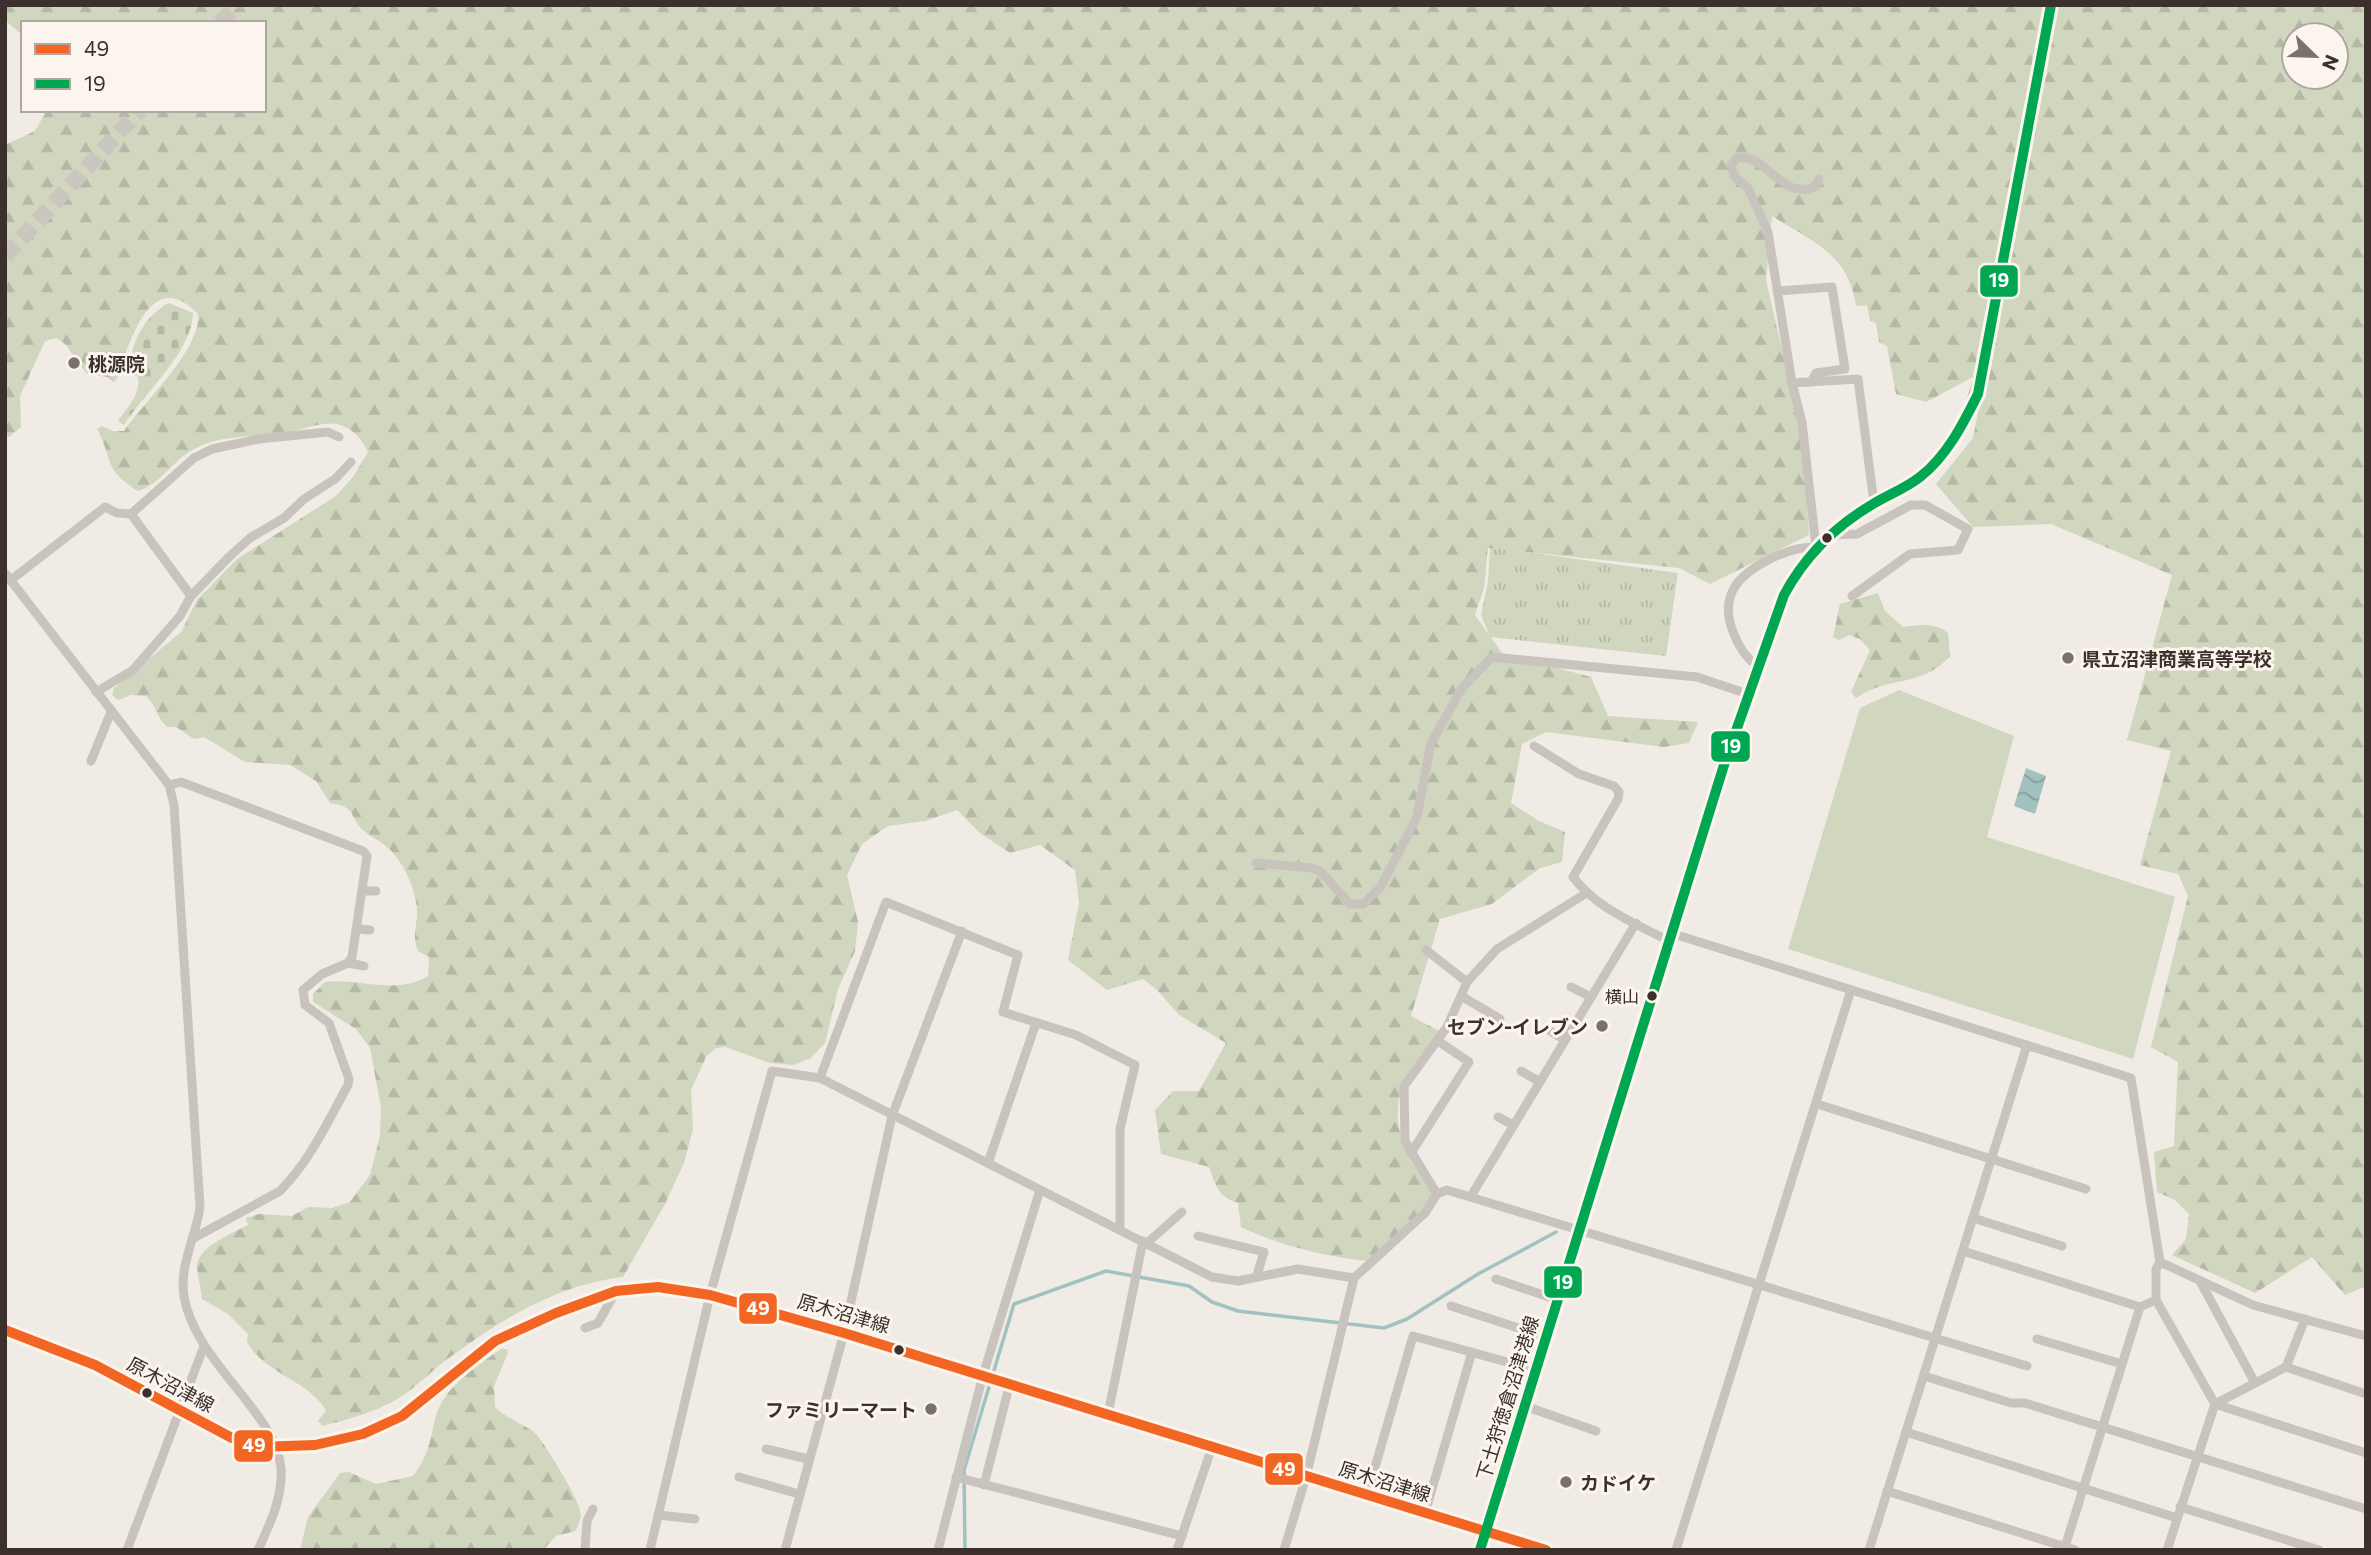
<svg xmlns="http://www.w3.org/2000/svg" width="2371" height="1555" font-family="Commissioner,'Noto Sans JP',sans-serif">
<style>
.grass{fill:url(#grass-tufts)}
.forest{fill:url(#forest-firs);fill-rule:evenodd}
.cemetery{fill:url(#cemetery-stones)}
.pitch{fill:#d1d6bf}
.water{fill:url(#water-waves)}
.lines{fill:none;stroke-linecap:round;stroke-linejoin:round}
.stream{stroke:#a1c2c1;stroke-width:3.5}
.secondary-tunnel{stroke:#ccc6c0;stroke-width:12;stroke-dasharray:12 6;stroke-linecap:butt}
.highway-tunnel{stroke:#ccc6c0;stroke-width:16;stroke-dasharray:16 8;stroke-linecap:butt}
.street{stroke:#c9c3be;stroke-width:9}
.secondary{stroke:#bab3ae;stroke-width:12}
.bus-1-casing{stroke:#fbf5ee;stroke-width:16}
.bus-2-casing{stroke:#fbf5ee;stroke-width:16}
.bus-1{stroke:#f26522;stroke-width:10}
.bus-2{stroke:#00a651;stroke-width:10}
.poi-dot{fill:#7a716c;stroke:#fbf5ee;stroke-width:2.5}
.bus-dot{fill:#3b302b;stroke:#fbf5ee;stroke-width:2.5}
.labels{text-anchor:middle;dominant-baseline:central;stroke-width:6;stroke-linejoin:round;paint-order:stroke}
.bus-label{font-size:17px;fill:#3b302b;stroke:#fbf5ee;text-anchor:end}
.poi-label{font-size:19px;font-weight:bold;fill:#3b302b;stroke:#fbf5ee;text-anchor:start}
.street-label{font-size:19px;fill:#3b302b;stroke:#fbf5ee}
.line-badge{stroke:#fbf5ee;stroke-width:2.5}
.badge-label{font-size:19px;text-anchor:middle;font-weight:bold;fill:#fff}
</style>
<defs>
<pattern id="grass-tufts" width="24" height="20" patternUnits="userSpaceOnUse" patternTransform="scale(1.75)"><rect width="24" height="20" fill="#d1d6bf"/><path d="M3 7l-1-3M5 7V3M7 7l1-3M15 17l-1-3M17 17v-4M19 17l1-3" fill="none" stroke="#b4b8a4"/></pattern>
<pattern id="forest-firs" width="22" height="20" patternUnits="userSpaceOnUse" patternTransform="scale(1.75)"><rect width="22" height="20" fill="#d1d6bf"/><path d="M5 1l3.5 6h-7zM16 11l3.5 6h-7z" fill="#b4b8a4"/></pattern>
<pattern id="cemetery-stones" width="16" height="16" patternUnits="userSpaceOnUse" patternTransform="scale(1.75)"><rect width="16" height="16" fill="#d1d6bf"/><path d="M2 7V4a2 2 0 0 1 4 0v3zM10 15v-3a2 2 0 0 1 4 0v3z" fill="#b4b8a4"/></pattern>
<pattern id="water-waves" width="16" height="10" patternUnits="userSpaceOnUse" patternTransform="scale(1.75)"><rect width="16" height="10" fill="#a1c2c1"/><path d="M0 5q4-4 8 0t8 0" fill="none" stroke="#849e9d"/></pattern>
</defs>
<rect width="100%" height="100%" fill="#f0ebe5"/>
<path class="grass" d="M1490,547L1678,573L1666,656L1490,637L1481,615L1488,582Z"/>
<g class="forest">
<path d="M5,5H2366V1286L2345,1295L2312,1257L2255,1293L2172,1255L2186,1239L2189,1214L2175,1200L2157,1192L2154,1152L2174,1146L2178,1062L2151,1047L2188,896L2178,874L2140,865L2171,751L2127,740L2172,575L2051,524L1973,527L1936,484L1973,438L1999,304L1975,376L1926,402L1896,394L1887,346L1879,342L1876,323L1870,321L1867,305L1856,306C1848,253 1813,242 1772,216L1766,280L1802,437L1809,535L1710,584L1679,568L1488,548L1484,588L1475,615L1502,653L1591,677L1608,716L1698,722L1689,743L1664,747L1546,732L1522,744L1511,803L1539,821L1565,832L1562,862L1540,868L1492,904L1440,919L1411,1016L1443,1033C1433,1047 1406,1075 1401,1090C1389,1134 1412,1162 1437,1194L1416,1221L1372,1261C1334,1259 1274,1244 1241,1227L1238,1203C1218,1197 1216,1186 1209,1167L1161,1154L1155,1110L1173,1091H1199L1226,1043L1179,1015L1156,989L1143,979L1107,990L1068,960L1079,903L1075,870L1040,845L1010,853L980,833L957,810L925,821L888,826L862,844L847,875L858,922L855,951L838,989L825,1043L811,1058L793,1065L770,1063L725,1047L716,1048L706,1057L691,1090L693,1129L684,1163L665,1204L623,1277C560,1284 503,1318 453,1355C434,1368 418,1386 399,1398C376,1412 349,1419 323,1426L318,1421L326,1410C306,1379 264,1373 247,1342L248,1334L228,1314L202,1299C201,1288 197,1275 197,1265C199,1246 233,1233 248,1225L246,1218L259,1214L292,1216L308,1207L332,1208L350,1202L370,1175L380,1136L381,1108L370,1048L356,1029L313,1002V994L325,982C359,977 396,996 428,976L429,957L418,951C411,936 418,924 417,909C416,889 402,859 387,847C380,841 371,837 364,831C348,817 358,807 330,803L316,781L290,765L245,762L204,737L194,739L176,727H167C156,717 157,706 146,696L131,695L118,700L112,695L114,688L181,632L197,600L237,559L336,496L353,477L368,452C361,438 353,428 337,424C321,421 300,431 284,433C254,438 221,434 194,449C173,460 161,484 138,491C102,468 114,460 97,429L102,426L113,431H124C144,402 202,348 198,314C150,264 129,345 117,379L113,382L108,377L87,374L65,344L56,338L45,341L20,396L21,427L9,437L5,435V145L35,131L47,110H264V23H23V36L5,20ZM2294,35H2336V77H2294Z"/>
<path d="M1878,593L1885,611L1903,627C1920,625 1934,622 1948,633L1950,656C1922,688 1890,675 1856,698L1851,692L1870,650L1860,639L1849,635L1839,640L1833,637L1840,604Z"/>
<path d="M501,1349H507L508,1353L494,1386L495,1407C507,1419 523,1423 536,1434C545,1444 578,1498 580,1510C582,1519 579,1524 575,1531L556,1536L543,1550H300L308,1517L340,1473L349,1472L376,1484L413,1476C429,1456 430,1439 436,1416C444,1387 478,1365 501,1349Z"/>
</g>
<path class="cemetery" d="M169,303L193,313C192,352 145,392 124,425L118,421C127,408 141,394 138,377L131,374C128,345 144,316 169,303Z"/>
<path class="pitch" d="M1899,690L2014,736L1987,837L2175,897L2133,1059L1788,949L1860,708Z"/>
<path class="water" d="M2026,768L2046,776L2035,814L2014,806Z"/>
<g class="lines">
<path class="stream" d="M965,1550L964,1470L1014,1304L1106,1271L1189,1286L1212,1302L1238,1311L1384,1328L1407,1319L1478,1274L1556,1232"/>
<path class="secondary-tunnel" d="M1995,305L2043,43"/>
<g class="highway-tunnel">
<path d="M220,23L237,5"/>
<path d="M5,256L140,110"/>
</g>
<g class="street">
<path d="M1777,291L1832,287L1845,369L1816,373L1811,382"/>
<path d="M1792,383L1858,379L1874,503"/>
<path d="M131,514L191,596"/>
<path d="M1831,535L1857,534L1911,505H1925L1968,529L1958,550L1910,554L1852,596"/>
<path d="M5,573L169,785L174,805L200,1207C196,1237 179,1265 184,1296C194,1361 276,1412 281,1468C283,1497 270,1524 258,1550"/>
<path d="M11,580L105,507L117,513L131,514L194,458L212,449L259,439L328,432L339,437"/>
<path d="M1758,667C1738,652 1720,615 1733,590C1746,566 1790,546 1816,547L1802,422L1792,383L1768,232L1748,188L1735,177L1731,167L1736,158C1768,152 1781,203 1816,186L1819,179"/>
<path d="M96,692L133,670L180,616L191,596L230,556L250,538L284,518L304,499L335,479L351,462"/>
<path d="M1534,746L1579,774L1614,786L1619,792L1618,799L1573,877C1597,909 1637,924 1671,942"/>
<path d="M91,761L111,712"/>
<path d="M169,785L181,782L363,851L367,856L352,957L348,963L322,974L303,990L305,1005L329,1023L349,1079L348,1085C328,1121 310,1161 280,1191L192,1239"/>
<path d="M1256,863L1312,868L1320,871L1350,904H1363L1380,888L1417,817L1431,743L1462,688L1492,657L1697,677L1748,694"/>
<path d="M362,891H376"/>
<path d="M356,929L370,930"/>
<path d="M1674,934L2131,1078L2160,1262L2156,1269V1300L2215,1404L2366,1453"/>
<path d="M1426,950L1467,982"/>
<path d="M348,963L364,966"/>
<path d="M1571,987L1591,997"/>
<path d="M1461,996L1500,1019"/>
<path d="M1547,1029L1565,1040"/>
<path d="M1521,1071L1540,1082"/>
<path d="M820,1078L886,902L1018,955L1003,1012L1076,1035L1135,1065L1120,1129V1229"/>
<path d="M1817,1104L2086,1189"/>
<path d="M1498,1117L1513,1125"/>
<path d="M1411,1153L1469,1062L1438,1041"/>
<path d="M988,1163L1036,1023"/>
<path d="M1437,1194L1405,1141L1404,1086L1447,1027L1467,982L1497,949L1585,894"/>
<path d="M1471,1196L1636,923"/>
<path d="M1973,1218L2062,1246"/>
<path d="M1198,1236L1264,1252L1257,1275"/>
<path d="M1147,1243L1182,1212"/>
<path d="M1963,1251L2140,1307"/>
<path d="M2160,1262L2253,1305L2366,1336"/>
<path d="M1496,1279L1558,1300"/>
<path d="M2200,1281L2255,1383"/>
<path d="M1451,1306L1546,1337"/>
<path d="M585,1328L598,1323L616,1291"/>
<path d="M2037,1339L2122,1364"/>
<path d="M2286,1367L2305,1319"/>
<path d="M1924,1376L2011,1403H2025L2366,1509"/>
<path d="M1525,1406L1596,1431"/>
<path d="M1108,1414L1143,1241"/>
<path d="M1906,1432L2177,1518"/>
<path d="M766,1449L808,1459"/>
<path d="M739,1477L799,1494"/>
<path d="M956,1477L1182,1536"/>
<path d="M984,1485L1010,1383"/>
<path d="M1887,1491L2075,1550"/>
<path d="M1367,1495L1413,1336L1536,1370"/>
<path d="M2180,1507L2319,1550"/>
<path d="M1425,1513L1472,1352"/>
<path d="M658,1515L695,1519"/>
<path d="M127,1550L204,1346"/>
<path d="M585,1550L587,1521L593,1509"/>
<path d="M650,1550L710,1295L772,1071L820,1078L1212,1277L1238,1281L1298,1269L1354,1278L1425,1213L1437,1194L1447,1190L2027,1366"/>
<path d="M785,1550L844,1333L892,1116L962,931"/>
<path d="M938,1550L983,1375L1040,1190"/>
<path d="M1177,1550L1212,1447"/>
<path d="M1284,1550L1306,1477L1354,1278"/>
<path d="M1676,1550L1851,990"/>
<path d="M1869,1550L2027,1045"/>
<path d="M2064,1550L2140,1307L2156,1300"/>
<path d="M2167,1550L2215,1404L2286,1367L2366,1394"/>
</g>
<g class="secondary">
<path d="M2043,43L2051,5"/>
<path d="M5,1330L95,1365L232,1438L257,1447L315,1445L363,1434L402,1416L495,1341L556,1313L616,1291L658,1287L710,1295L844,1333L1546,1550"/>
<path d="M1480,1550L1724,765L1784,595C1801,563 1824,536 1854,515C1875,502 1900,493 1919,477C1975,434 1982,369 1995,305"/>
</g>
<g class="bus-1-casing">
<path id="bus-1" d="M5,1330L95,1365L232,1438L257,1447L315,1445L363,1434L402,1416L495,1341L556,1313L616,1291L658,1287L710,1295L844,1333L1546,1550"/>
</g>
<g class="bus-2-casing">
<path id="bus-2" d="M1480,1550L1724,765L1784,595C1805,556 1834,527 1873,504C1888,495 1906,488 1920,477C1947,456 1963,424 1978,394L2051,5"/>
</g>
<use href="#bus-1" class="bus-1"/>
<use href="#bus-2" class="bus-2"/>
</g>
<g class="poi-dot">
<circle cx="74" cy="363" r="7"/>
<circle cx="2068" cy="658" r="7"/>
<circle cx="1602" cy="1026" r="7"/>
<circle cx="931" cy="1409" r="7"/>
<circle cx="1566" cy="1482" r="7"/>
</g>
<g class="bus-dot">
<circle cx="1827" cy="538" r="6"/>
<circle cx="1652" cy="996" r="6"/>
<circle cx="899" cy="1350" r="6"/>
<circle cx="147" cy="1393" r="6"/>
</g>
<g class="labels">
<g class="bus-label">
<text x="1639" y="996">横山</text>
</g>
<g class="poi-label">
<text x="88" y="363">桃源院</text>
<text x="2082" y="658">県立沼津商業高等学校</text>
<text x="1588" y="1026" text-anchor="end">セブン-イレブン</text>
<text x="917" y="1409" text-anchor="end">ファミリーマート</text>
<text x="1580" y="1482">カドイケ</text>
</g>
<g class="street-label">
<text transform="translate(844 1313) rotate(16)">原木沼津線</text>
<text transform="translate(171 1384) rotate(28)">原木沼津線</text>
<text transform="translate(1507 1398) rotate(-73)">下土狩徳倉沼津港線</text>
<text transform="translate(1385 1481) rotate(17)">原木沼津線</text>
</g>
</g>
<g class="line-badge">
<rect x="1979" y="264" width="40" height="34" rx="7" fill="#00a651"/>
<rect x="1710" y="730" width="41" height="33" rx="7" fill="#00a651"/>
<rect x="1543" y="1265" width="40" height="34" rx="7" fill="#00a651"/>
<rect x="738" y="1292" width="40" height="33" rx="7" fill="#f26522"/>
<rect x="233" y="1429" width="41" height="34" rx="7" fill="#f26522"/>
<rect x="1264" y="1452" width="40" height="34" rx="7" fill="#f26522"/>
</g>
<g class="badge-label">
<text x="1999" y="287">19</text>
<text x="1731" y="753">19</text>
<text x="1563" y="1289">19</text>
<text x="758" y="1315">49</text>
<text x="254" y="1452">49</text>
<text x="1284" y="1476">49</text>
</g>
<rect width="2371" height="1555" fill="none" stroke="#3b302b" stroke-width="14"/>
<rect x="21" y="21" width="245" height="91" fill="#fbf5ee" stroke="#aea6a0" stroke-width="2"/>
<rect x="35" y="44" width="35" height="10" fill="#f26522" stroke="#aea6a0" stroke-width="2"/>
<text x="84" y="56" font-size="21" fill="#3b302b">49</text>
<rect x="35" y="79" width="35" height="10" fill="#00a651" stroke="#aea6a0" stroke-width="2"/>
<text x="84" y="91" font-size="21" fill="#3b302b">19</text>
<g transform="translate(2315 56) rotate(113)"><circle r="33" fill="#fbf5ee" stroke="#aea6a0" stroke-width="2"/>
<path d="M0-5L12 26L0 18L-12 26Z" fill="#7a716c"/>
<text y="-10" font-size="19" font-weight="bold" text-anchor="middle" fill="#3b302b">N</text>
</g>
</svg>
